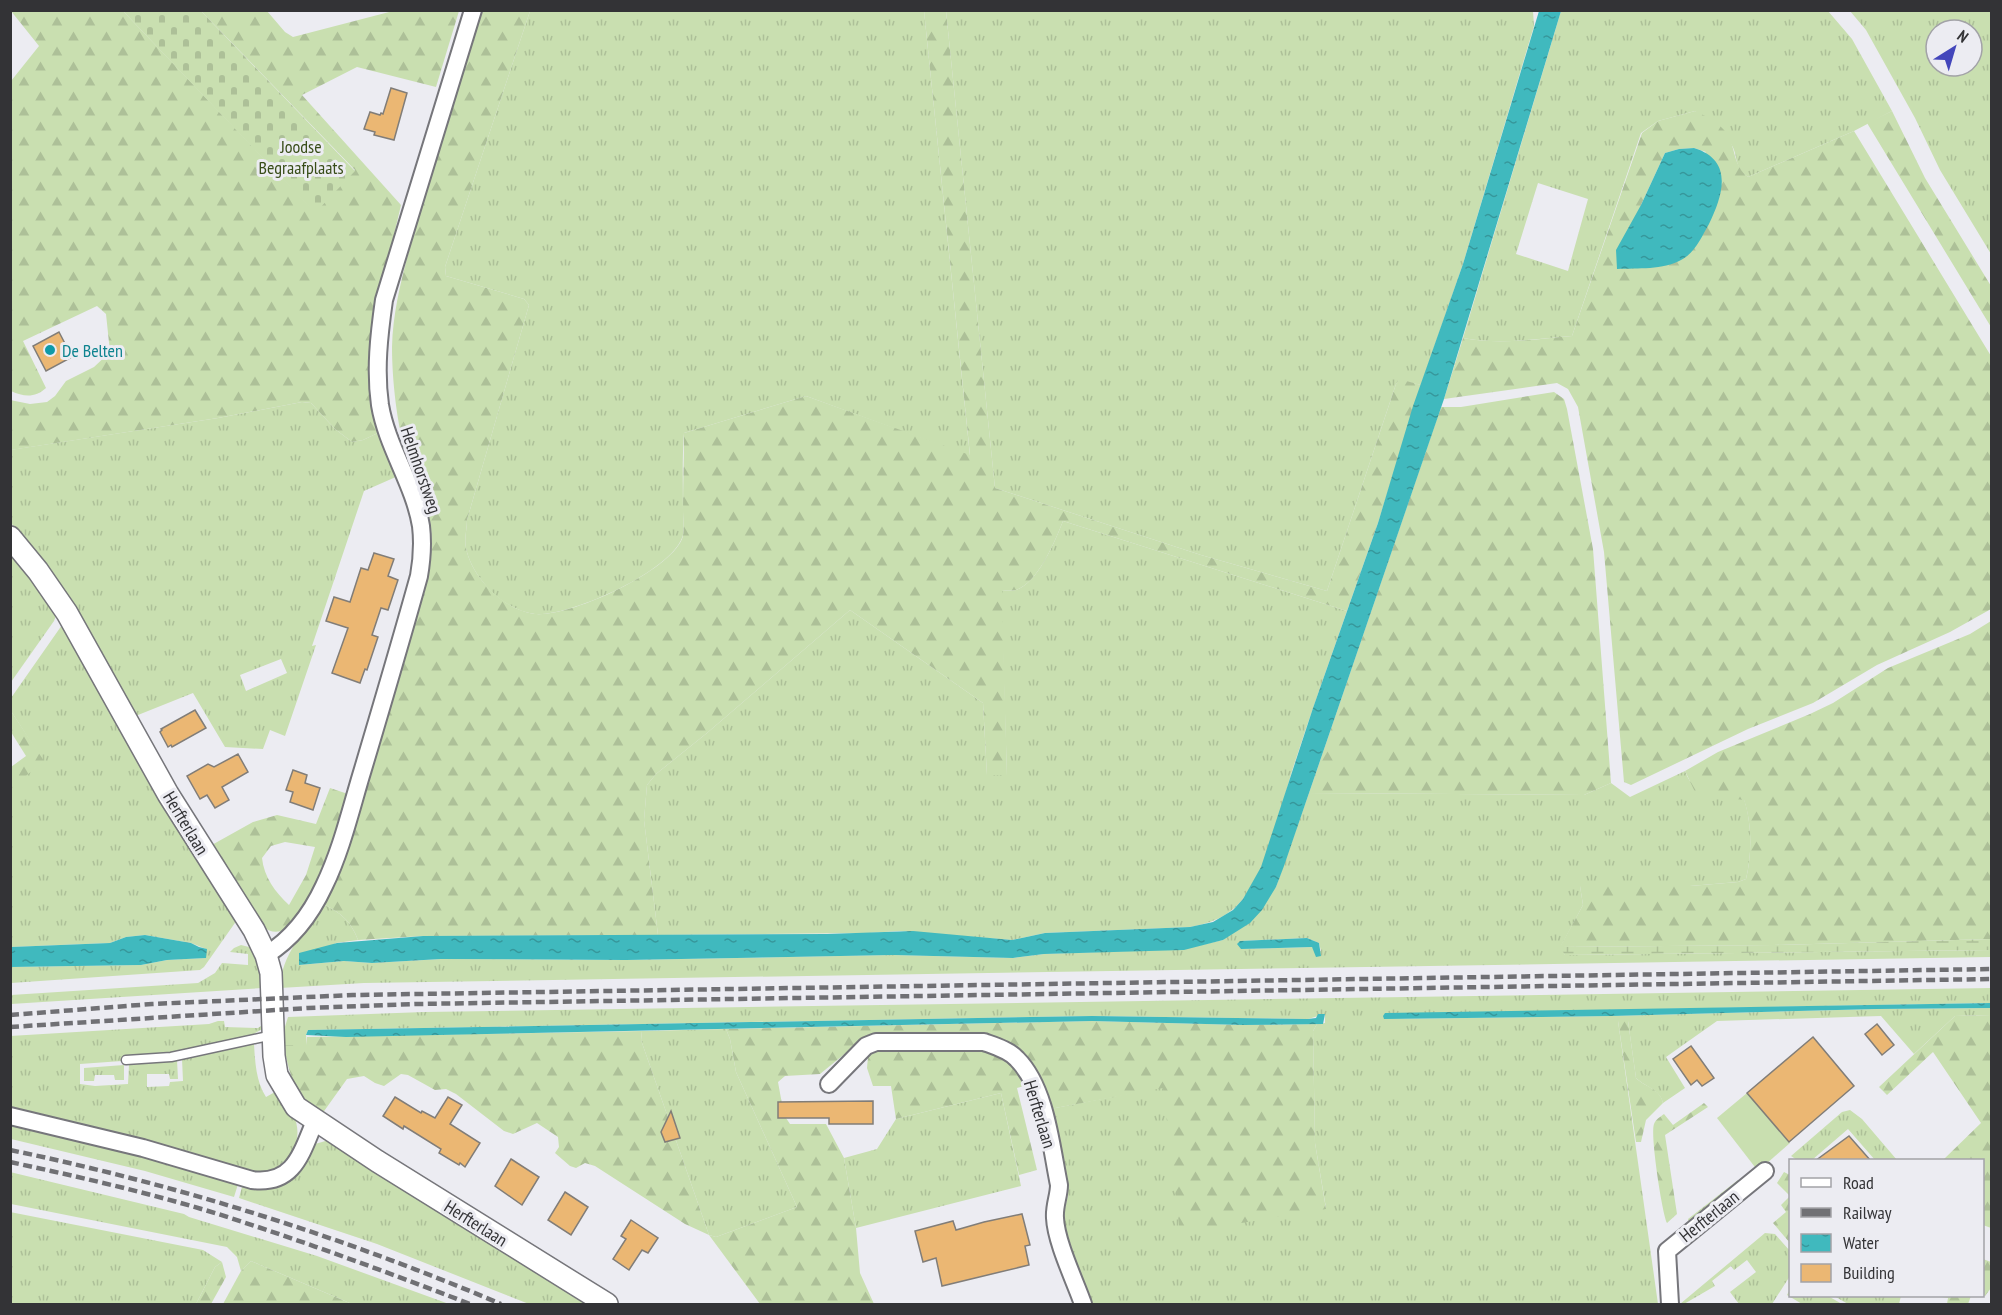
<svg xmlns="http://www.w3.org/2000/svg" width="2002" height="1315" font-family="'PT Sans Narrow',sans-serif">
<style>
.grass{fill:url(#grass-tufts);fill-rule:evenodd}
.forest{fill:url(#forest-firs);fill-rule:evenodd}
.wetland{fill:url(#wetland-marsh)}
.cemetery{fill:url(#cemetery-stones)}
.garden{fill:#c9dfb0}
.water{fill:url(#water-ripples)}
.building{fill:#ebb773;stroke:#817d78;stroke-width:1.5}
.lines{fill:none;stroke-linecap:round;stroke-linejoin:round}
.service-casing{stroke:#76767b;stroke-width:11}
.minor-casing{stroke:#76767b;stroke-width:20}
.tertiary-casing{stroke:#76767b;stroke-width:24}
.service{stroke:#fff;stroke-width:8}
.minor{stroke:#fff;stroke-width:16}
.tertiary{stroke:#fff;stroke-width:21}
.rail{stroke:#707074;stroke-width:4.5;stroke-dasharray:9 4.5;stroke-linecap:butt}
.culture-dot{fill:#0f9aa8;stroke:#ececf2;stroke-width:2}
.labels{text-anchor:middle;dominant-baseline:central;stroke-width:6;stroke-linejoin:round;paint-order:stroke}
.park-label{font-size:18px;fill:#384d19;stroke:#ececf2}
.culture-label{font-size:18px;fill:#0d838f;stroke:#ececf2;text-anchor:start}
.street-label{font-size:18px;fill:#333336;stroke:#ececf2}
</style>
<defs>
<pattern id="grass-tufts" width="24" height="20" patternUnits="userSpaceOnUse" patternTransform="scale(1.5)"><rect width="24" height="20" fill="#c9dfb0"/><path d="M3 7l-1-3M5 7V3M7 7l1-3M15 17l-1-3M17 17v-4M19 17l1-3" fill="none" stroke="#adc098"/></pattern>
<pattern id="forest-firs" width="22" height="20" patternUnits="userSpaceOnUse" patternTransform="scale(1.5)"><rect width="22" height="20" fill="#c9dfb0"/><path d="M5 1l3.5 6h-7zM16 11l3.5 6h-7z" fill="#adc098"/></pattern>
<pattern id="wetland-marsh" width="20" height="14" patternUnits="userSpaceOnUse" patternTransform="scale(1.5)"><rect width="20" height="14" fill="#c9dfb0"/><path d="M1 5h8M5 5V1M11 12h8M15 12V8" fill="none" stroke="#adc098"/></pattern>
<pattern id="cemetery-stones" width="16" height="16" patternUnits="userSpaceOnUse" patternTransform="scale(1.5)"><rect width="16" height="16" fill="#c9dfb0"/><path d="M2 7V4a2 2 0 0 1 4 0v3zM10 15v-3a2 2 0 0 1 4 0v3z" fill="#adc098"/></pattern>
<pattern id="water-ripples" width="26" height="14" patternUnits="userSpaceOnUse" patternTransform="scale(1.5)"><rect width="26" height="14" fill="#40b9be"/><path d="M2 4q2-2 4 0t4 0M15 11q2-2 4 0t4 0" fill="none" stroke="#36979b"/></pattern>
</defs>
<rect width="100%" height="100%" fill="#ececf2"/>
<g class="grass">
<path d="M530,11H924L970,456L806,396L684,433C682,459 683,485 683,511C683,519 685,531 682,538C669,572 570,617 535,614C504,611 472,578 466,548C464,539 467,529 467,520L529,305L524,299L446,276L445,267Z"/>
<path d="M946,11H1533L1534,26L1463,264L1421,385L1399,380L1396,384L1327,591L1201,555L995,488Z"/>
<path d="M1561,11H1828L1852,39L1892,111L1854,131L1748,177C1733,167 1739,156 1731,144C1726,135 1704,119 1695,111L1658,121L1641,133L1572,336C1536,339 1498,345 1463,338ZM1538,183L1588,199L1568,271L1516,254Z"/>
<path d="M1850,11H1991V254L1940,170L1915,118L1866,30ZM1936,30H1972V66H1936Z"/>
<path d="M302,402L311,403L335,429L352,442L363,440L380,432L398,476L364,491L312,646L316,645L285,736L270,730L263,749L225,747L193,693L133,717L32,548L11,523L10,450L218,418ZM281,659L287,673L246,691L240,675Z"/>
<path d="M1063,521L1347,611C1329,663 1310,715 1293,768C1281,806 1268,870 1242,900C1228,917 1211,923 1190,927L1045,933L1012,940L900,931L868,933L658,935L644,820L647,785L656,774L707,733L850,610L983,703L987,775H1007L1001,591C1006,590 1012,591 1016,590C1038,583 1055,541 1063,521Z"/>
<path d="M11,550L57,613L54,621L11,682Z"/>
<path d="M62,625L237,920L204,967L200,970L11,983V967L141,965L167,960L205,958L206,949L191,943L145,935L126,937L110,943L11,947L10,788L43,761L11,711V698Z"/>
<path d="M1685,771C1696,801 1718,794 1744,799C1752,823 1752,855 1746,879L1738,882L1690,886H1580L1583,905L1561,946L1565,955L1992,950L1991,957L364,983L280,988C281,954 305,932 323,904C341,913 351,921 358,940L336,943L299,965L344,961L372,963L441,959L626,960L893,955L1013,958L1044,954L1184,949L1223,940L1276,887L1309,793L1584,795L1611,783L1630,797ZM1307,938L1319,943L1321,951H1315L1312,947L1241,949L1240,941Z"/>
<path d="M241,945L253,948L260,968L262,988L11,1004V995L198,983L215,973L222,963L248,965V954L230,952L234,948Z"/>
<path d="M1992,988L1991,1003L1550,1011L1385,1019L1612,1016L1877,1009L1991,1008V1015L1955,1016L1914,1054L1881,1016L1717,1021L1666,1057L1685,1088L1663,1103C1660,1089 1645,1087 1636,1078L1628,1021H1618L1658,1304H1091L1062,1220L1068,1196L1050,1109L1163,1087L1326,1208L1315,1143L1313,1031L1317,1024L1325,1023V1014L1308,1019L1092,1016L308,1030L306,1035L307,1045H284L283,1033L288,1017L424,1012Z"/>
<path d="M218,1021H224L225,1027L258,1028L264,1024V1028L252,1035L171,1052L122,1056V1061L80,1064V1084L95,1086L128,1084L129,1065L177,1060L178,1079H170L169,1074H147V1087L169,1086L170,1082L183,1081L182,1059L254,1044C255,1061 256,1082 266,1097L275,1092C281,1099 289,1106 293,1114C307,1142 286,1170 258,1174L11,1110L10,1036L209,1024Z"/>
<path d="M726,1029L730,1039L736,1072L797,1207L716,1237L709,1235L641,1040L642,1031Z"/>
<path d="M124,1065V1080H115L114,1075H95L94,1081H84V1068Z"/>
<path d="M1001,1093L1021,1186L856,1228L844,1158L877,1149L896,1119Z"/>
<path d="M1850,1110L1862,1119L1897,1160H1875L1848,1129L1812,1160H1797L1791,1156L1842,1112Z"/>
<path d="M11,1121L239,1181L234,1197L145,1171L11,1139Z"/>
<path d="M329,1140L595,1304H529L377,1244L239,1198L243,1183C291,1186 285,1188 311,1147L315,1144Z"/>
<path d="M10,1172L184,1214L189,1217L317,1256L449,1304H352L251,1261L241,1271L237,1257L227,1247L11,1204Z"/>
<path d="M1738,1180L1741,1185L1689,1223L1688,1219Z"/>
<path d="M10,1212L203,1250L222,1262L215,1267L196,1304H11Z"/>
<path d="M1765,1233L1775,1234L1790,1251V1276L1772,1304H1739L1730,1292L1756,1272L1747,1260L1734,1270L1731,1266L1712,1281L1715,1286L1684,1304H1680Z"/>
<path d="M1790,1289V1296H1828L1842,1304H1802L1787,1295Z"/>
<path d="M1834,1296H1901L1899,1304H1848Z"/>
</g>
<g class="forest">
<path d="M11,11H123L315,212L355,170L201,11H267L285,32L293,37L393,11H459L436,87L357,67L302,95L401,205L378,304L380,432L363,440L352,442L335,429L311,403L302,402L218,418L11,450L10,400L30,404L47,402L55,396L66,381L94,367L110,352L106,314L97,306L23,341L46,388C35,398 24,397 11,391V81L39,46Z"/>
<path d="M482,11H530L445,267L446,276L524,299L529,305L467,520C467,529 464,539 466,548C472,578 504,610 535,614C571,617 668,572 682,539C685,531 683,519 683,511C683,485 684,459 684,433L806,396L970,455L924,11H946L995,488L1201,555L1327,591L1396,384L1399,379L1421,385L1378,523L1347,611L1063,521C1055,541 1038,583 1016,590C1011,591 1006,590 1002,591L1007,775H987L983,703L850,610L707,733L656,774L647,785L644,820L658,935L423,936L358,940C351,921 341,913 323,904L340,871L393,697L429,564C430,553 432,540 431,528C428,503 413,480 406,455C397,424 392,380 392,347C393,307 404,270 414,232C434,157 460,85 482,11Z"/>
<path d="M1695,111C1706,116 1720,123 1727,134C1736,148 1733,166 1748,177L1854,131L1991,356V609L1950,632L1877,665L1813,703L1748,729L1631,785L1624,782L1604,552L1578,407L1568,389L1557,383L1444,399L1463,338C1499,345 1536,339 1572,336L1642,133L1658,121ZM1694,148L1706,152L1641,205L1665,153L1679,149Z"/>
<path d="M1892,111L1925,178L1991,286V327L1867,123Z"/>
<path d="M1554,392L1564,399L1567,409L1593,549L1611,783L1584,795L1309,793L1441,407H1461Z"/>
<path d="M1991,621V939L1774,945L1560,947L1583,905L1580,886H1690L1738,882L1746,879C1752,855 1752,823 1744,800L1696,794L1685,771L1718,752L1810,714L1833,703L1888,668L1970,634Z"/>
<path d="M11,711L44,761L11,788V767L26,756L11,732Z"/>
<path d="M330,788L351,795C345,814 340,835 333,853C324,874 301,922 281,931C274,933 269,931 263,927L210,846L253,822L277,815L316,824ZM285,842L315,847L306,875L289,905C275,892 264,877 262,858L271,846Z"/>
<path d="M1991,1015H1992L1991,1228L1983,1225L1982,1160H1943L1981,1123L1933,1052L1887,1095L1879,1087L1955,1016Z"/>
<path d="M1092,1021L1243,1025L1317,1024L1313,1031L1315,1143L1326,1209L1180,1233L1163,1088L1050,1109L1005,1043L977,1033L873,1035L863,1039L820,1074L785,1076L778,1082L784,1115L790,1124H826L844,1158L856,1228L860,1273L874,1304H760L709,1235L685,1224L595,1166L585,1163L576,1168L570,1166L555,1153L559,1147L558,1137L537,1123L513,1134L504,1131L456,1094L446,1089L435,1090L408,1075L401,1074L384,1086L375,1083L364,1076L347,1079L322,1114C295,1097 289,1075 284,1045H307V1037L642,1031L641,1040L709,1235L716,1237L797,1207L736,1072L730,1039L726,1029Z"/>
<path d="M1618,1021H1628L1636,1078C1646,1088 1660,1088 1663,1103L1646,1120L1641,1142H1636Z"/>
<path d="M986,1048C1007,1056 1017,1064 1024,1086L1017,1088L1037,1170L1019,1175L1001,1093L896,1119L891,1086H873L867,1068L868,1057L877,1049Z"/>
<path d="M1704,1103L1708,1107L1665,1135L1677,1214L1667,1223C1662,1212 1650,1134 1654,1124C1656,1119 1660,1117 1664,1114L1673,1125Z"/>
<path d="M1784,1172L1790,1175V1243L1773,1223L1786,1212L1781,1205L1790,1196L1777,1183Z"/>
<path d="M1983,1259L1991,1262V1288L1985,1296L1983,1295Z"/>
<path d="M251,1261L352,1304H223L241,1271Z"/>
<path d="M222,1262L226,1277L211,1304H196L215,1267Z"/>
<path d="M1936,1296H1971L1968,1304H1947L1948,1298Z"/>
</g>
<path class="wetland" d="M1991,939V950L1565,955L1560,947L1774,945Z"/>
<path class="cemetery" d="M123,11H201L355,171L315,213Z"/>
<path class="garden" d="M1747,1093L1790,1143L1758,1171L1717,1118Z"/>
<g class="water">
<path d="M1539,11H1561L1444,399L1284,866L1276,887L1262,910L1250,923L1223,940L1184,950L1044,954L1013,958L893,955L626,960L441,959L372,963L344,961L299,965V953L337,943L423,936L827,934L913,931L1012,940L1045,933L1190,927L1213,922L1233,910L1243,899L1261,867L1313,708L1378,523L1413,406L1463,264Z"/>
<path d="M1694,148C1734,160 1723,195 1709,224C1702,236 1695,253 1681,260C1663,270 1638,268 1617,269L1616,250L1641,205L1665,153L1679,149Z"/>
<path d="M145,935L191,943L199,947L207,949L206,958L167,960L141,965L11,967V947L110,943L126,937Z"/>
<path d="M1307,938L1319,943L1321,956L1316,957L1312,947L1241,949L1237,944L1240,941Z"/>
<path d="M1992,1003L1991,1008L1877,1009L1612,1016L1384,1019L1383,1016L1385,1013Z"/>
<path d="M1318,1014H1325L1323,1024L1243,1025L1092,1021L346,1037L306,1035L308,1030L1092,1016L1308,1019L1316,1018Z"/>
</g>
<g class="building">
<path d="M391,88L407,93L394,140L374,135L375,132L364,129L370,112L380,115L381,113L383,114Z"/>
<path d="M59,332L72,357L46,371L33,346Z"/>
<path d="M374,553L394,559L388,576L398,580L388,610L381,608L372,635L378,637L367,670L365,669L360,683L332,673L348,628L326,621L334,597L350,602L361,568L368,570Z"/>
<path d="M195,710L206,728L172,747L171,745L168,747L160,732L162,730L161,729Z"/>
<path d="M238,754L248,772L222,787L229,800L215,808L207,795L200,799L187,776L208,764L214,767Z"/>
<path d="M293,770L307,775L305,783L320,788L313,810L290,802L293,792L286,790Z"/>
<path d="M1877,1024L1894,1045L1882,1055L1865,1034Z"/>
<path d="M1813,1037L1854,1086L1789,1142L1747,1093Z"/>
<path d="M1691,1046L1714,1078L1702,1086L1697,1080L1691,1085L1673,1059Z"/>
<path d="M395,1097L421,1113L422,1111L435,1118L448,1097L462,1105L450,1124L480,1143L465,1167L460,1163L459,1165L439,1153L441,1149L404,1126L403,1129L383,1116Z"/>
<path d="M873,1101V1124H829V1118H778V1102Z"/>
<path d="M671,1111L680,1138L665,1142L661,1132Z"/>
<path d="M1849,1136L1871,1161H1815Z"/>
<path d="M511,1159L539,1177L522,1205L495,1186Z"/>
<path d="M565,1192L588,1207L571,1235L548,1220Z"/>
<path d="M1022,1214L1030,1245L1025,1246L1029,1265L942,1286L936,1258L923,1262L915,1231L953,1221L956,1230L984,1222Z"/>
<path d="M631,1220L658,1238L648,1253L642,1250L629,1270L613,1259L626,1239L621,1236Z"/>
</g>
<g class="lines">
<g class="service-casing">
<path id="service" d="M126,1060L171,1057L273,1035"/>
</g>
<g class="minor-casing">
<g id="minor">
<path d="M266,955C292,939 311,914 324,886C342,849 351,808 363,769C382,705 401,641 419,576C422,559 423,543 421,526C414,484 387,447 380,405C375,370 379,335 384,300L473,10"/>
<path d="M829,1084L866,1046L876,1042H984C995,1046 1009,1050 1017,1059C1046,1088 1051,1146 1059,1185C1059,1196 1054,1206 1055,1218C1056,1242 1075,1281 1083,1304"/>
<path d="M10,1116L143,1148L252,1180C294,1185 301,1154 315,1121"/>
<path d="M1670,1304L1667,1251L1765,1171"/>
</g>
</g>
<g class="tertiary-casing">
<path id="tertiary" d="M10,537L38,571L67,613L168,794L254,930L266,955L271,973L274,1056L277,1075L296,1107L377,1161L607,1304"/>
</g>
<use href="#service" class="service"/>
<use href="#minor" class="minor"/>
<use href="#tertiary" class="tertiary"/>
<g class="rail">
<path d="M10,1015L152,1004L353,995L1992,969"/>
<path d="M10,1027L308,1008L416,1004L1992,979"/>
<path d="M10,1150C179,1185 343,1237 501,1304"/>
<path d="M10,1162C80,1177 150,1193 218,1214C303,1241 387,1272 470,1304"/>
</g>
</g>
<circle class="culture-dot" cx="50" cy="350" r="6"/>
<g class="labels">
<g class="park-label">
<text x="301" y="146">Joodse<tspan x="301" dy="21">Begraafplaats</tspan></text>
</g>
<g class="culture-label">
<text x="62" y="350">De Belten</text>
</g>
<g class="street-label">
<text transform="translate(421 470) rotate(71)">Helmhorstweg</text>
<text transform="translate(186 823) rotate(59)">Herfterlaan</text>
<text transform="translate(1040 1114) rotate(73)">Herfterlaan</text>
<text transform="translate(1709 1216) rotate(-39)">Herfterlaan</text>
<text transform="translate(476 1223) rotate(32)">Herfterlaan</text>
</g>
</g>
<rect width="2002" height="1315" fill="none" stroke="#333336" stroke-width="24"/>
<rect x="1789" y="1159" width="195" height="138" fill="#ececf2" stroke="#a2a2a7" stroke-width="1.5"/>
<rect x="1801" y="1178" width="30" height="9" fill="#ffffff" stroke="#a2a2a7" stroke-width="1.5"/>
<text x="1843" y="1189" font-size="18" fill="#333336">Road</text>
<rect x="1801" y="1208" width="30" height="9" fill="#707074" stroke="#a2a2a7" stroke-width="1.5"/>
<text x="1843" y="1219" font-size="18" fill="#333336">Railway</text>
<rect x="1801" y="1234" width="30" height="18" fill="url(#water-ripples)" stroke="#a2a2a7" stroke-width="1.5"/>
<text x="1843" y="1249" font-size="18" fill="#333336">Water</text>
<rect x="1801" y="1264" width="30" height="18" fill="#ebb773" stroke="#a2a2a7" stroke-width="1.5"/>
<text x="1843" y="1279" font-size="18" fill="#333336">Building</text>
<g transform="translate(1954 48) rotate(37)"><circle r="28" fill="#ececf2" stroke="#a2a2a7" stroke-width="1.5"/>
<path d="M0-4.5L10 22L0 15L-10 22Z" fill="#4346bb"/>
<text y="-9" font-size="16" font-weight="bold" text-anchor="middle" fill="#333336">N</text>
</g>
</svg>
